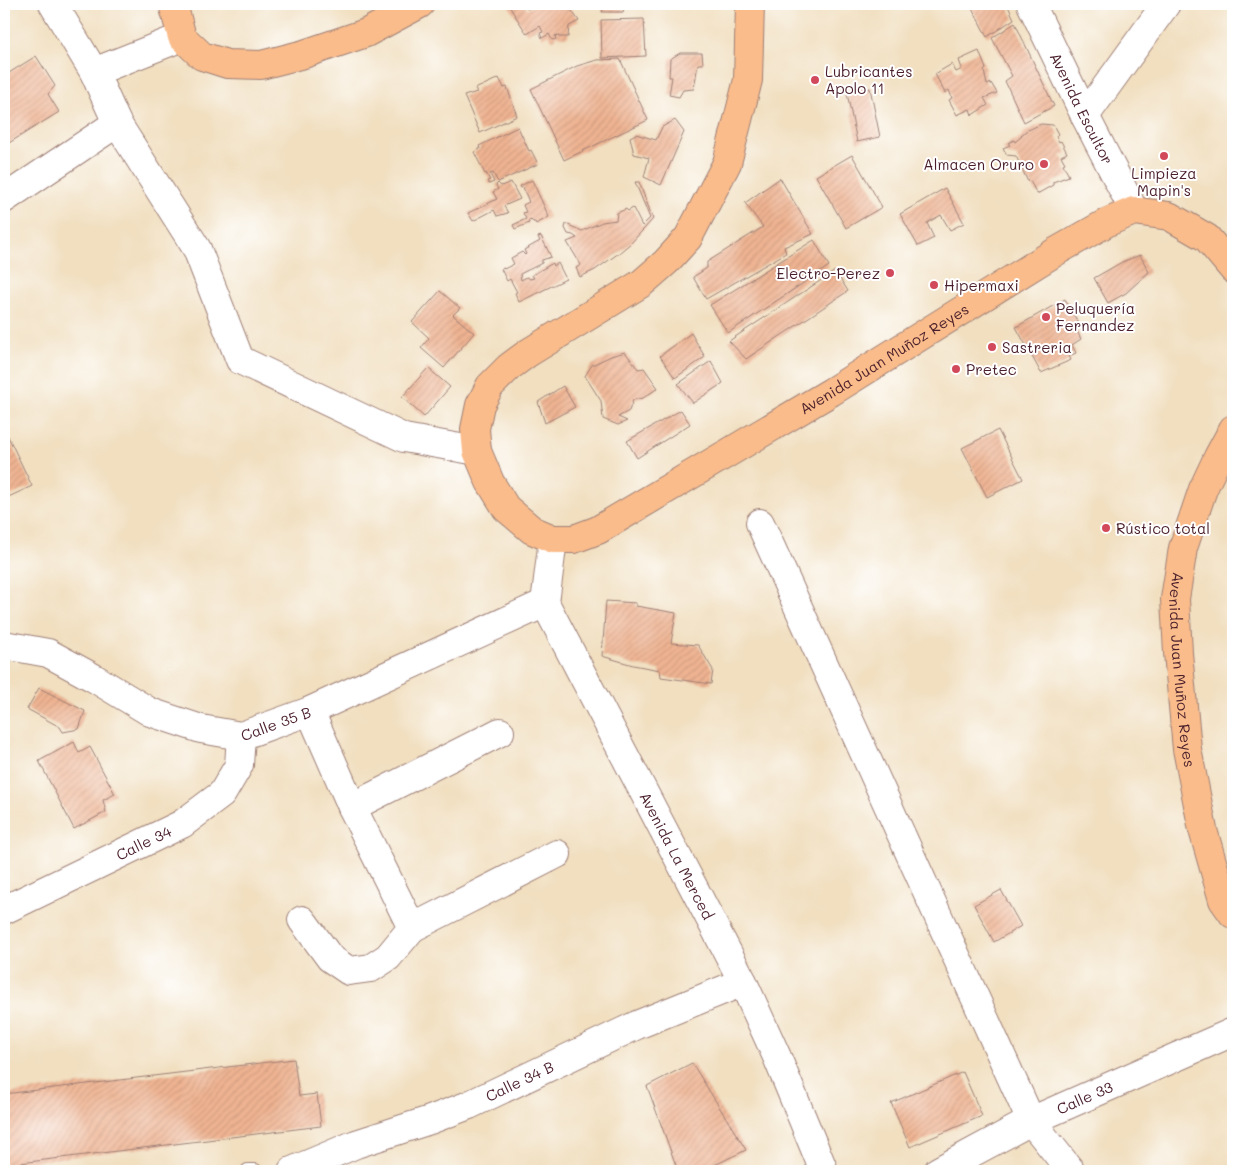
<svg xmlns="http://www.w3.org/2000/svg" width="1237" height="1175" font-family="Mali,sans-serif">
<style>
.building{fill:url(#building-hatch)}
.lines{fill:none;stroke-linecap:round;stroke-linejoin:round}
.service-casing{stroke:#9e7f76;stroke-width:16}
.minor-casing{stroke:#9e7f76;stroke-width:30}
.tertiary-casing{stroke:#9e7f76;stroke-width:30}
.primary-casing{stroke:#9e7f76;stroke-width:30}
.service{stroke:#fff;stroke-width:14}
.minor{stroke:#fff;stroke-width:28}
.tertiary{stroke:#fff;stroke-width:28}
.primary{stroke:#fabc8b;stroke-width:28}
.poi-dot{fill:#d1495b;stroke:#fff;stroke-width:2}
.labels{text-anchor:middle;dominant-baseline:central;stroke-width:4;stroke-linejoin:round;paint-order:stroke}
.poi-label{font-size:15px;fill:#4a1f2b;stroke:#fff;text-anchor:start}
.street-label{font-size:15px;fill:#4a1f2b;stroke:#fff}
</style>
<defs>
<pattern id="building-hatch" width="6" height="6" patternUnits="userSpaceOnUse" patternTransform="scale(1.25)"><rect width="6" height="6" fill="#efb492"/><path d="M-1 1l2-2M0 6l6-6M5 7l2-2" fill="none" stroke="#ce9a7e"/></pattern>
</defs>
<rect width="100%" height="100%" fill="#fff"/>
<filter id="ink" filterUnits="userSpaceOnUse"><feTurbulence type="fractalNoise" baseFrequency=".02" numOctaves="2"/><feDisplacementMap in="SourceGraphic" scale="10" xChannelSelector="R" yChannelSelector="G"/><feConvolveMatrix kernelMatrix="1 2 1 2 8 2 1 2 1" color-interpolation-filters="sRGB"/></filter>
<filter id="wash" filterUnits="userSpaceOnUse"><feTurbulence type="fractalNoise" baseFrequency=".0096" numOctaves="4" result="noise"/><feDisplacementMap in="SourceGraphic" scale="20" xChannelSelector="R" yChannelSelector="G"/><feGaussianBlur stdDeviation="1.12" result="paint"/><feColorMatrix in="noise" values="0 0 0 0 0 0 0 0 0 0 0 0 0 0 0 0 0 1.4 0 .05"/><feComposite in="paint" operator="in"/></filter>
<g filter="url(#wash)">
<rect width="100%" height="100%" fill="#f1dfc0"/>
<g id="blocks">
<g class="building">
<path d="M512,4H529L525,6L527,9L538,4H567L579,21L569,26L568,37H559L558,35L555,36L556,39L552,40L549,34L542,38L540,33L543,32L540,26L527,34L509,6Z"/>
<path d="M604,4H625L623,12H602Z"/>
<path d="M672,4H685V7L672,5Z"/>
<path d="M970,4H1007L1014,19L987,37Z"/>
<path d="M644,19L646,56L602,58L601,20Z"/>
<path d="M1015,23L1054,106L1024,122L1005,81L1012,76L992,38Z"/>
<path d="M979,51L986,69L984,71L987,85L991,83L997,93L984,98L988,105L972,115L970,109L957,115L949,100L952,98L949,90L945,93L935,74L952,64L956,72L962,69L959,60Z"/>
<path d="M680,53H702L703,64H698L694,89L683,90L679,97L669,95L672,77H669L670,59Z"/>
<path d="M36,56L55,86L48,94L59,112L4,146V76Z"/>
<path d="M620,59L648,120L564,160L531,89L577,66L597,60Z"/>
<path d="M499,78L504,88L507,87L517,116L480,133L464,96L477,92L475,89Z"/>
<path d="M870,88L880,137L857,142L847,93Z"/>
<path d="M675,120L684,132L661,185L644,177L649,158L634,154L630,137L636,134L656,140L662,127Z"/>
<path d="M1041,124L1053,125L1058,134L1056,136L1059,142L1061,141L1067,153L1061,156L1065,163L1063,164L1069,176L1053,182V185L1037,194L1030,181L1028,182L1016,156L1007,155L1003,148L1010,145L1008,143L1014,140L1015,142L1022,136L1021,135L1026,131Z"/>
<path d="M518,127L529,151L531,150L538,164L498,182L493,173L490,174L494,182L489,184L487,181L490,180L486,173L485,174L474,152L480,149L479,146Z"/>
<path d="M852,155L882,207L846,228L816,176Z"/>
<path d="M780,178L813,234L784,247L786,253L706,299L693,277L707,268V262L763,227L745,203Z"/>
<path d="M532,180L549,217L536,224L535,222H533L530,219L528,221L529,223L515,229L513,225L526,219L523,213L526,212L523,205L529,202L523,187L521,188L520,186Z"/>
<path d="M511,182L520,199L504,206L508,213L497,216L494,210L473,221L468,213L497,199L493,192L498,189L496,185L498,183L501,186Z"/>
<path d="M635,182H639L653,219L632,242L619,253L595,270L580,277L576,268L581,265L567,242L577,238L573,235L568,234L565,228L566,224L582,231L602,222L616,220L617,213L626,209L628,211L633,208L642,226L650,218Z"/>
<path d="M945,188L964,223L950,230L941,215L927,223L934,238L918,246L900,214Z"/>
<path d="M541,236L551,257L542,260V263L520,274L521,280L527,277L530,279L534,278L532,275L553,263L554,266L558,263L566,279L519,302L515,293L517,292L510,279L507,281L501,269L504,268V269L514,264L511,258L522,252L525,255L526,254L524,250L540,241L538,237Z"/>
<path d="M814,240L829,266L728,333L710,305Z"/>
<path d="M1140,255L1149,272L1126,293L1108,303L1094,278L1122,262Z"/>
<path d="M835,271L848,291L746,359L729,341Z"/>
<path d="M440,291L460,308L453,315L474,333L444,368L421,348L429,338L412,322Z"/>
<path d="M1065,299L1080,326L1076,329L1081,339L1072,345L1076,353L1069,356L1071,360L1041,373L1016,327Z"/>
<path d="M691,333L705,357L675,378L660,356Z"/>
<path d="M625,352L638,369L644,368L658,388L643,398L633,400L629,411L618,417L627,421L618,425L603,419L601,401L585,376L592,365L611,356Z"/>
<path d="M711,361L723,383L693,403L678,384Z"/>
<path d="M428,368L450,387L424,417L402,397Z"/>
<path d="M563,386L575,407L545,423L538,402Z"/>
<path d="M681,410L690,424L637,458L627,441Z"/>
<path d="M4,428L32,486L4,499Z"/>
<path d="M998,430L1023,479L987,497L962,448Z"/>
<path d="M606,601L636,603V606L676,613L671,643L698,645L713,670L711,684L661,677L660,670L633,665L602,656Z"/>
<path d="M39,688L85,711L79,729L63,732L60,727L27,709Z"/>
<path d="M74,742L79,753L90,747L115,794L103,800L106,812L74,829L39,761Z"/>
<path d="M1001,890L1021,926L994,942L974,905Z"/>
<path d="M294,1059L299,1096L317,1094L321,1126L4,1165V1094Z"/>
<path d="M692,1063L746,1150L702,1171H678L647,1086Z"/>
<path d="M963,1072L982,1116L910,1147L891,1103Z"/>
</g>
</g>
</g>
<g filter="url(#ink)">
<use href="#blocks" fill-opacity="0" stroke="#9e7f76" stroke-width="1"/>
<g class="lines">
<g class="service-casing">
<path id="service" d="M248,1171H255"/>
</g>
<g class="minor-casing">
<g id="minor">
<path d="M53,4L94,72L117,123L197,249L240,360L404,438L477,451"/>
<path id="s1" d="M1031,4L1085,116L1134,211"/>
<path d="M94,72L182,37"/>
<path d="M1085,116L1166,4"/>
<path d="M4,199L117,123"/>
<path d="M760,523L1031,1121L1071,1171"/>
<path id="s2" d="M545,603L743,982L777,1057L824,1171"/>
<path d="M352,807L500,732"/>
<path id="s3" d="M4,910L182,824L222,794L239,765L241,736"/>
<path d="M302,920L330,958L349,971L371,968L388,957L412,928L352,807L310,711"/>
<path d="M412,928L557,854"/>
<path id="s4" d="M292,1171L356,1144L430,1120L469,1105L637,1025L743,982"/>
<path id="s5" d="M938,1171L1031,1121L1233,1032"/>
</g>
</g>
<g class="tertiary-casing">
<g id="tertiary">
<path id="s6" d="M4,645L48,653L94,678L150,712L201,729L241,736L310,711L545,603L553,539"/>
</g>
</g>
<g class="primary-casing">
<g id="primary">
<path d="M173,4L182,37L202,56L227,64L261,65L304,54L366,33L420,4"/>
<path id="s7" d="M750,4L748,80L727,163L688,238L666,262L642,283L528,353L509,367L490,386L480,405L475,429L477,451L490,482L506,508L532,530L553,539H574L598,530L831,392L1057,251L1108,222L1134,211L1169,216L1207,238L1233,269"/>
<path id="s8" d="M1233,429L1218,457L1203,489L1183,548L1175,599L1178,653L1187,749L1203,830L1223,900L1233,914"/>
</g>
</g>
<use href="#service" class="service"/>
<use href="#minor" class="minor"/>
<use href="#tertiary" class="tertiary"/>
<use href="#primary" class="primary"/>
</g>
</g>
<g class="poi-dot">
<circle cx="815" cy="80" r="5"/>
<circle cx="1164" cy="156" r="5"/>
<circle cx="1044" cy="164" r="5"/>
<circle cx="890" cy="273" r="5"/>
<circle cx="934" cy="285" r="5"/>
<circle cx="1046" cy="317" r="5"/>
<circle cx="992" cy="347" r="5"/>
<circle cx="956" cy="369" r="5"/>
<circle cx="1106" cy="528" r="5"/>
</g>
<g class="labels">
<g class="poi-label">
<text x="825" y="71">Lubricantes<tspan x="825" dy="17">Apolo 11</tspan></text>
<text x="1034" y="164" text-anchor="end">Almacen Oruro</text>
<text x="1164" y="173" text-anchor="middle">Limpieza<tspan x="1164" dy="17">Mapin's</tspan></text>
<text x="880" y="273" text-anchor="end">Electro-Perez</text>
<text x="944" y="285">Hipermaxi</text>
<text x="1056" y="308">Peluquería<tspan x="1056" dy="17">Fernandez</tspan></text>
<text x="1002" y="347">Sastreria</text>
<text x="966" y="369">Pretec</text>
<text x="1116" y="528">Rústico total</text>
</g>
<g class="street-label">
<text stroke="none"><textPath href="#s1" startOffset="116">Avenida Escultor</textPath></text>
<text stroke="none"><textPath href="#s7" startOffset="1064">Avenida Juan Muñoz Reyes</textPath></text>
<text stroke="none"><textPath href="#s8" startOffset="252">Avenida Juan Muñoz Reyes</textPath></text>
<text stroke="none"><textPath href="#s6" startOffset="294">Calle 35 B</textPath></text>
<text stroke="none"><textPath href="#s3" startOffset="155">Calle 34</textPath></text>
<text stroke="none"><textPath href="#s2" startOffset="285">Avenida La Merced</textPath></text>
<text stroke="none"><textPath href="#s4" startOffset="245">Calle 34 B</textPath></text>
<text stroke="none"><textPath href="#s5" startOffset="164">Calle 33</textPath></text>
</g>
</g>
<rect width="1237" height="1175" fill="none" stroke="#fff" stroke-width="20"/>
</svg>
